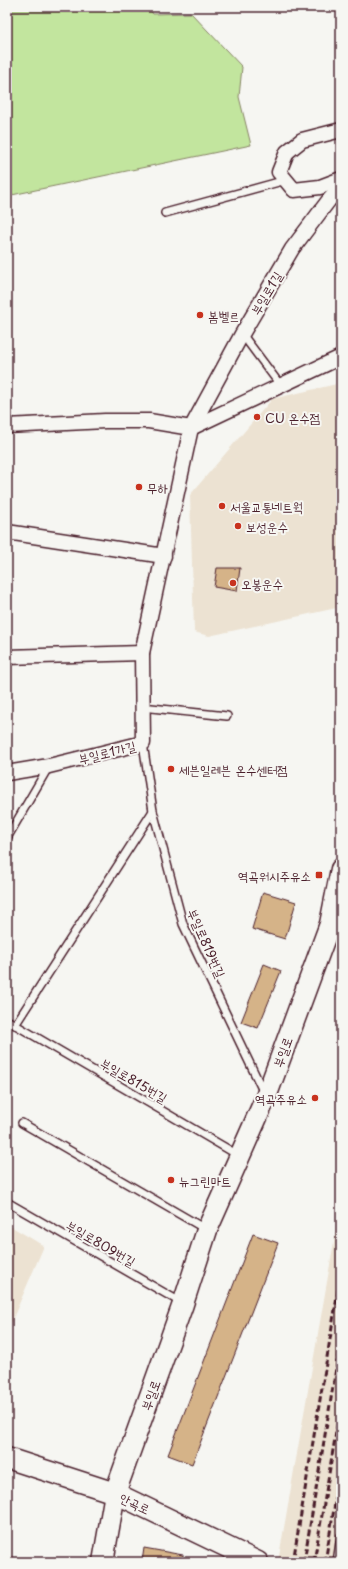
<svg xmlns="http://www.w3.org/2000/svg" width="348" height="1569" font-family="'Playpen Sans','Poor Story',sans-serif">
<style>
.built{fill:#ece2d2}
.green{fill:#c2e59e;stroke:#868264}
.building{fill:#d5b388;stroke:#4a1f2b}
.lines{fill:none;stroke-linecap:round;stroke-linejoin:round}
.lane-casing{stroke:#4a1f2b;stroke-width:10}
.street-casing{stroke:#4a1f2b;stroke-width:17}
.secondary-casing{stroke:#4a1f2b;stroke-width:23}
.lane{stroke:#f6f6f2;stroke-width:7}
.street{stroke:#f6f6f2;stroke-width:14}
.secondary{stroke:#f6f6f2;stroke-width:20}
.rail{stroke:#4a1f2b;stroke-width:3;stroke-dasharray:6 3;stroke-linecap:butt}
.poi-dot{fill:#c8321e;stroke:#f6f6f2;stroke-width:1.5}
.labels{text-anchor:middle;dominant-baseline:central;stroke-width:4;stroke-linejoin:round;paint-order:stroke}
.street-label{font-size:13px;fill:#4a1f2b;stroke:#f6f6f2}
.poi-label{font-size:13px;fill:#4a1f2b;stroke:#f6f6f2;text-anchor:start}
</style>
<rect width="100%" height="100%" fill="#f6f6f2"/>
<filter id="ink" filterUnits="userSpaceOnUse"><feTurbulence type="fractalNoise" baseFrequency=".025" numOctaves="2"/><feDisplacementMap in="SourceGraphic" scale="8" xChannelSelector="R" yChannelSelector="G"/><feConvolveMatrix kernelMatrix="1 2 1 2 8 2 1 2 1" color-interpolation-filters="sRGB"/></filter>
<g filter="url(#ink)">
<g class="built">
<path d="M341,383V607L209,636L194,632L190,495L272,399Z"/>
<path d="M341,1202V1529L335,1562H278Z"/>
<path d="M7,1224L44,1246L7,1332Z"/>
</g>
<path class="green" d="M7,7H148L153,14L191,13L242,67L239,97L251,145L7,196Z"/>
<g class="building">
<path d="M217,568H240L237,591L214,587Z"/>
<path d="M263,892L296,902L285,939L252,929Z"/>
<path d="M264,964L281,971L258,1028L241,1022Z"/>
<path d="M253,1234L278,1243L192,1464L168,1455Z"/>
<path d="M144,1548L183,1555V1562H142Z"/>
</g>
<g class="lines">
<g class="lane-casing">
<g id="lane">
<path d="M165,213L286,180"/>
<path d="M242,334L281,386"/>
<path d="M142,707L227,716"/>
<path d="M143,743L153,811L183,924L264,1093"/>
<path d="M7,838L49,766"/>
<path d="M7,1020L238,1155"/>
<path d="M15,1025L153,811"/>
<path d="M22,1123L207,1230"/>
<path d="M7,1202L182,1303"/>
<path d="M337,1562L341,1536"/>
</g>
</g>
<g class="street-casing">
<g id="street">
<path d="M341,130L302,140L287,152L279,172L294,190L320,187L341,179"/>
<path d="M7,426L105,421H149L191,428L341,357"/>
<path d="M7,532L164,556"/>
<path d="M7,657L142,653"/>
<path d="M7,773L49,766L143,743L142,653L191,428L242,334L292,249L329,200L341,187"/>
</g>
</g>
<g class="secondary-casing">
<g id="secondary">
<path d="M7,1458L115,1493L258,1562"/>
<path d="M103,1562L115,1493L183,1304L207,1230L266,1097L330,924L341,869"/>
</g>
</g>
<use href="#lane" class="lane"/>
<use href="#street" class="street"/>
<use href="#secondary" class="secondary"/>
<g class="rail">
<path d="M293,1562L341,1273"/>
<path d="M304,1562L341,1338"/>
<path d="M314,1562L341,1403"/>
<path d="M325,1562L341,1468"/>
</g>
</g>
</g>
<g class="poi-dot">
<circle cx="200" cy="315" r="4"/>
<circle cx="257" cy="417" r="4"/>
<circle cx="139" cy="487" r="4"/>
<circle cx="222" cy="506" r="4"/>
<circle cx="238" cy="526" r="4"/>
<circle cx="233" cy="583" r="4"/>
<circle cx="171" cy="769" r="4"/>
<rect x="315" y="871" width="8" height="8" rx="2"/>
<circle cx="315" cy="1098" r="4"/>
<circle cx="171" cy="1180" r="4"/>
</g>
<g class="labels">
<g class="street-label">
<text transform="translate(266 293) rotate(-59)">부일로1길</text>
<text transform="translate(107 752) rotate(-14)">부일로1가길</text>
<text transform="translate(207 943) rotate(66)">부일로819번길</text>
<text transform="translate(282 1052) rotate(-70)">부일로</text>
<text transform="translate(134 1080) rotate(30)">부일로815번길</text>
<text transform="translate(101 1243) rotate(30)">부일로809번길</text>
<text transform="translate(150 1395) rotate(-70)">부일로</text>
<text transform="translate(135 1503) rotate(25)">안곡로</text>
</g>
<g class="poi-label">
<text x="208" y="315">봄벨르</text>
<text x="265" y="417">CU 온수점</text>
<text x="147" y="487">무하</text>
<text x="230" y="506">서울교통네트웍</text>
<text x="246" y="526">보성운수</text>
<text x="241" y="583">오봉운수</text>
<text x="179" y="769">세븐일레븐 온수센터점</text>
<text x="311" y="875" text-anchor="end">역곡워시주유소</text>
<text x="307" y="1098" text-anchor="end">역곡주유소</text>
<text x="179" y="1180">뉴그린마트</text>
</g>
</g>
<rect width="348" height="1569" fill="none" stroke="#f6f6f2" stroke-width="24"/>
<rect x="12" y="12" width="324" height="1545" fill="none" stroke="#4a1f2b" stroke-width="1.5" filter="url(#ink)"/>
</svg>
